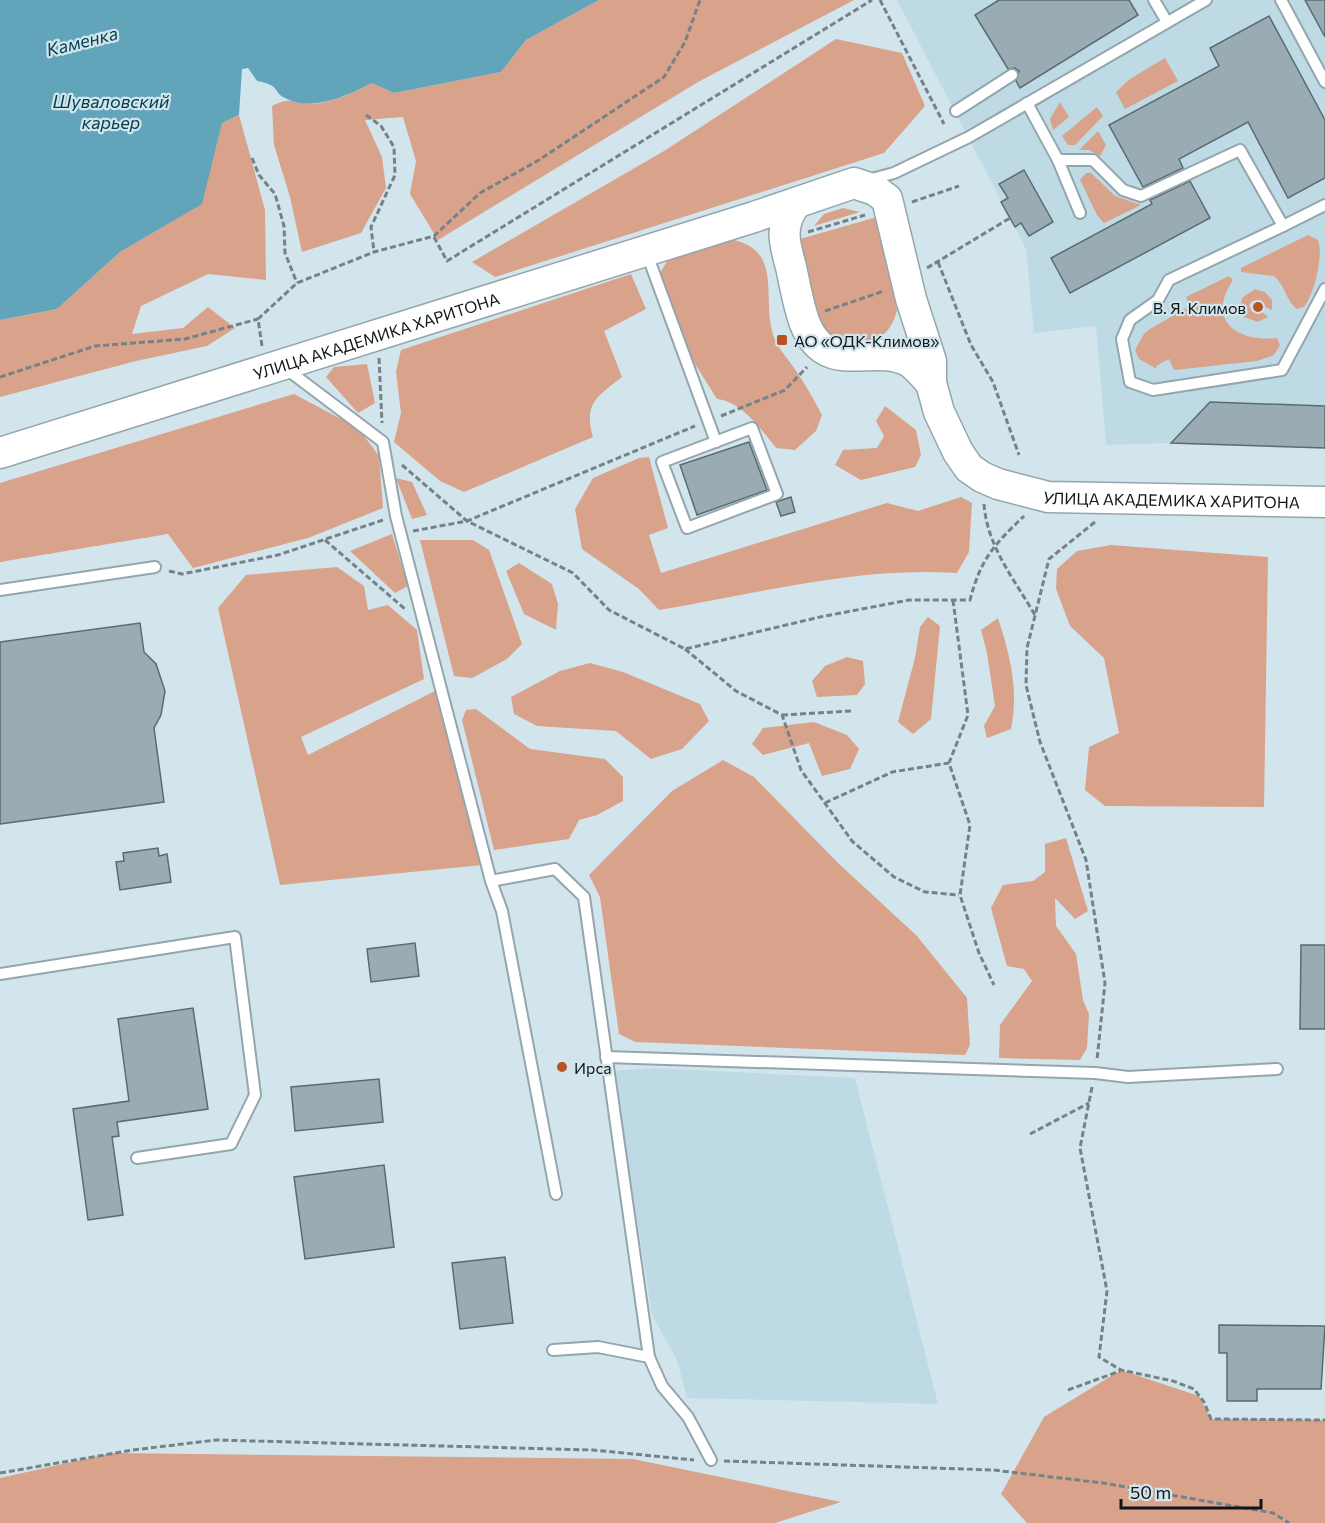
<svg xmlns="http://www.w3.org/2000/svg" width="1325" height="1523" font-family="Commissioner,sans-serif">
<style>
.built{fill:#bedae4}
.green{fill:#d9a28b}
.water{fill:#62a5bb}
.building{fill:#9aacb3;stroke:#5a6b71;stroke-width:1.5}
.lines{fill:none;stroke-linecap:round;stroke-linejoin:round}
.lane-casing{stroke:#94a6ad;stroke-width:14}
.secondary-casing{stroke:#94a6ad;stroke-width:33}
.path{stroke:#758287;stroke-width:3;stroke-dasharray:6 3;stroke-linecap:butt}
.lane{stroke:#fff;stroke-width:10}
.secondary{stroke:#fff;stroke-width:30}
.poi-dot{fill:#b85320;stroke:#d2e5ec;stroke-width:2}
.labels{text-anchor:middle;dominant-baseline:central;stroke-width:4.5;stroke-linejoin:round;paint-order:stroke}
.poi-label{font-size:16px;fill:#0f1619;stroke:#d2e5ec;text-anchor:start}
.street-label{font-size:16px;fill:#0f1619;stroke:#d2e5ec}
.water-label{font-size:18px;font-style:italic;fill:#014051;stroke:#d2e5ec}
</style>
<rect width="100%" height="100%" fill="#d2e5ec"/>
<g class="built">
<path d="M897,0H1325V448L1171,443L1106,445L1096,326L1034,333L1026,249Z"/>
<path d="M653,1068L855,1078L938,1404L687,1398L677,1360L652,1315L614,1071Z"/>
</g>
<g class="green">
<path d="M599,0H854L698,82L438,240L410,194L416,161L403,117L365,120L382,157L386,188L361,233L302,252L290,197L274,145L272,106C294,95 294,105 314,104C334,102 355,92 372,83L394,93L501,72L526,40Z"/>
<path d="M836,39L902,53L925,106L884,153L495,277L472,262L664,151Z"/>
<path d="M1165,58L1178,81L1125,109L1116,92L1130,79Z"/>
<path d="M1060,102L1069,117L1053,130L1050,119Z"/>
<path d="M1097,107L1103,116L1075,145H1068L1062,136Z"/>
<path d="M239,115L265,210L266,280L208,274L141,306L132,334L183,328L208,307L235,328L207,346L136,361L0,397V320L57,309L120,252L201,204L222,123Z"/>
<path d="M1098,131L1106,145L1100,156L1089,150H1079Z"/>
<path d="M1086,173H1091L1115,196L1141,205L1104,223L1097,215L1080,180Z"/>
<path d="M843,208L860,212L814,226L824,214Z"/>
<path d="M877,217L897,310C887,353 838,357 819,319L800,239Z"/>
<path d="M1308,235L1318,240C1324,255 1314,295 1304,307L1297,309C1286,301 1285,285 1274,276L1241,272V268Z"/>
<path d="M728,239C787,248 759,301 775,340C780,351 790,361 796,371C806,385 814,400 822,415L816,431L795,450L776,448C762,430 741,401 717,399L685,348L660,273L669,258Z"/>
<path d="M631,274L646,309L604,331L622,377C598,396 583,403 593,437L464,492L440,481L394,442L401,413L396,372L401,350Z"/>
<path d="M1229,276L1233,280C1206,320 1236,342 1277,338L1280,345L1274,355L1257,361L1174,370L1169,359L1156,366L1157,369L1139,359L1135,350L1144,334L1150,329L1190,306L1186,297Z"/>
<path d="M1255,289L1265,292L1272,300V310L1265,307L1261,300L1252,301L1249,305L1252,312H1262L1268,317L1258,322L1244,317L1240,308L1242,298Z"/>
<path d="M367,364L375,403L358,413L326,377L334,367Z"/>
<path d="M294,394L358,428L379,456L383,508L308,538L193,568L168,534L0,562V483Z"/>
<path d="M885,406L916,430L921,455L915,467L861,480L835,465L843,450L877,448L884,436L876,421Z"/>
<path d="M649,457L668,528L649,535L661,573L887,503L918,511L961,497L972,503L969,552L957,573C857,566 758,594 659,610L639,589L582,549L575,509L593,478L639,458Z"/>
<path d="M396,478L412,482L427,515L412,519Z"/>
<path d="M392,534L408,586L395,593L350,551Z"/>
<path d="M420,540H473L489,550L522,644L507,659L472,678L454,676Z"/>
<path d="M1111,545L1268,557L1264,807L1105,806L1085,790L1089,747L1119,733L1104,658L1070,626L1056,589L1057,569L1077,551Z"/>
<path d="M519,563L552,584L558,604L556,630L524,614L506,571Z"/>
<path d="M337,567L364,586L368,610L388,605L417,630L424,679L301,737L308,755L435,691L482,865L280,885L218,608L246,575Z"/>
<path d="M928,617L940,626L931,719L913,734L898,722L915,658L920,627Z"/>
<path d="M998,618C1010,655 1019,690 1011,729L987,738L984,726L995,706L987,653L981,630Z"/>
<path d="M847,657L863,661L865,684L857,695L817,697L812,681L825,666Z"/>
<path d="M590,663L623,672L700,704L709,721L682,749L651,759L616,731L537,726L514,714L511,697L560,671Z"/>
<path d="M476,709L530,749L605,759L623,777V801L597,815L579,820L569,839L494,850L462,720L466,710Z"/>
<path d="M814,722L847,735L859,749L850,769L822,776L809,743L763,755L752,744L763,728Z"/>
<path d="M723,760L754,777L837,862L917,936L967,998L970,1045L965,1055L635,1042L619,1034L600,897L589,875L672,791Z"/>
<path d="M1066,838L1088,911L1075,919L1055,898L1056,926L1076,954L1083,1000L1089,1014L1087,1048L1080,1060L999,1058L1000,1025L1032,981L1024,969L1007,966L991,908L1003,885L1033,881L1045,872V844Z"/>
<path d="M1121,1370L1199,1396L1211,1419L1325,1420V1523H1027L1001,1494L1044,1417Z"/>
<path d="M112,1453L633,1459L841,1502L775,1523H0V1478Z"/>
</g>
<path class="water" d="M0,0H599L526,40L501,72L394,93L372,83C349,95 313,112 287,99C272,93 282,85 257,81L248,68L242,69L239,115L222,123L202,204L120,252L57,309L0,320Z"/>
<g class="building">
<path d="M999,0H1129L1138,15L1020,88L1016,81L1019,71L1015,68L1008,69L975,15Z"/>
<path d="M1305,0H1325V37Z"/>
<path d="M1269,16L1325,120V178L1288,198L1248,122L1179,159L1183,168L1143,187L1109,125L1219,66L1210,48Z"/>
<path d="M1024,170L1053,222L1029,236L1021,223L1015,227L1001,202L1008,198L999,184Z"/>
<path d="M1190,181L1210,218L1070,293L1051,258L1152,204L1150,200Z"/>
<path d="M1210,402L1325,406V448L1171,443Z"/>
<path d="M749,442L767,490L697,515L680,465Z"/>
<path d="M791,497L795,512L781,516L776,502Z"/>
<path d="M140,623L144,652L156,664L165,691L161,715L154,728L164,802L0,824V642Z"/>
<path d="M158,848L159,856L167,854L171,882L120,890L116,862L124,861L123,853Z"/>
<path d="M415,943L419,976L371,982L367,949Z"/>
<path d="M1301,945H1325V1029H1300Z"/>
<path d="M193,1008L208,1109L117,1122L119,1136L112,1137L123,1215L88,1220L73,1109L129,1101L118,1019Z"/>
<path d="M379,1079L383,1122L295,1131L291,1087Z"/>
<path d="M384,1165L394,1247L305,1259L294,1177Z"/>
<path d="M505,1257L513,1323L460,1329L452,1263Z"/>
<path d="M1219,1325L1325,1326L1321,1389H1257V1401H1227V1353H1219Z"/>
</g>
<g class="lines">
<g class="lane-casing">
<g id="lane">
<path d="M1154,0L1167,22"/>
<path d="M1281,0L1325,82"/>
<path d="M1027,103L1058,160H1093L1123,190L1141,196L1240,150L1283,226L1325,205"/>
<path d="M956,111L1012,75"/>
<path d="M1058,160L1080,213"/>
<path d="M868,180L894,173L969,137L1206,0"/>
<path d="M1283,226L1169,280L1158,300L1130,320L1122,339L1130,382L1153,390L1282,370L1325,289"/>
<path d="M647,254L716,442"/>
<path d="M285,368L383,442L396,516L491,881L555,869L584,897L649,1357L662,1386L688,1417L711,1460"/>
<path d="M752,428L777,494L687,528L662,462Z"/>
<path d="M0,590L155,567"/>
<path d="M491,881L502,911L556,1194"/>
<path d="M0,974L235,937L255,1095L231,1144L137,1158"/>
<path d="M606,1057L1095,1073L1128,1077L1277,1069"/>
<path d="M553,1350L598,1347L649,1357"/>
</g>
</g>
<g class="secondary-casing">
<g id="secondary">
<path d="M796,203C779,225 784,242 791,267C795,285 798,304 804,321C825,379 872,342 908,361C917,366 924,376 931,383"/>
<path id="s1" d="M0,453L754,217L854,183L875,190L887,199L911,299L931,361V383L939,412L958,452L969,468L982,477L998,484L1048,497L1325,502"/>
</g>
</g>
<g class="path">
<path d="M880,0L944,124"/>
<path d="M366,115L381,126L394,147L395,175L371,227L374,252"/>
<path d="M252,158L259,175L275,194L284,226L285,253L297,283"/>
<path d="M912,202L959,186"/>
<path d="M808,232L865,215"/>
<path d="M434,237L447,261L872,0"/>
<path d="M938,262L971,345L993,382L1019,455"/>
<path d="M927,268L1010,218"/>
<path d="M825,311L884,291"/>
<path d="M262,346L258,319L297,283L374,252L434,236L480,193L539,160L664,77L685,42L700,0"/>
<path d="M379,358L382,423"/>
<path d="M0,377L95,346L185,339L258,319"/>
<path d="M721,416L785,390L807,367"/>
<path d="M402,465L467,521L573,573L609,610L685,649L820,617L909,600H970C981,558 994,545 1024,516"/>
<path d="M984,504C987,546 1014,579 1035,615"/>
<path d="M1095,522L1049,559L1027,648L1026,685L1040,742L1086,860L1105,983L1097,1060"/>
<path d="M413,531L467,521L695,426"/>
<path d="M325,540L405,609"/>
<path d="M169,571L182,574L278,555L383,520"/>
<path d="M953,600L968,715L949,763L970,825L960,895L979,953L994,985"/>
<path d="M685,649L736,691L782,715L801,770L852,841L894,877L925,892L959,895"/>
<path d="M782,715L851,711"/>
<path d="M825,803L892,772L949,763"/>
<path d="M1092,1087L1080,1148L1107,1291L1099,1357L1121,1370L1173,1381L1194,1389L1204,1402L1211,1419L1325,1420"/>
<path d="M1030,1134L1089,1103"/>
<path d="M1068,1390L1120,1371"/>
<path d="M724,1461L993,1470L1103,1483L1273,1513L1289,1523"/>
<path d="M0,1473L133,1450L216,1440L593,1450L694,1460"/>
</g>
<use href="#lane" class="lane"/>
<use href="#secondary" class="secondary"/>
</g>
<g class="poi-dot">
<circle cx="1258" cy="307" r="6"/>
<rect x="776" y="334" width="12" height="12" rx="3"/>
<circle cx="562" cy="1067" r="6"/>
</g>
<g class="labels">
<g class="poi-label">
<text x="1246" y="307" text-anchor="end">В. Я. Климов</text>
<text x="794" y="340">АО «ОДК-Климов»</text>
<text x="574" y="1067">Ирса</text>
</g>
<g class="street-label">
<text stroke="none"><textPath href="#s1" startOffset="394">УЛИЦА АКАДЕМИКА ХАРИТОНА</textPath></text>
<text stroke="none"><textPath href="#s1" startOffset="1425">УЛИЦА АКАДЕМИКА ХАРИТОНА</textPath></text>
</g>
<g class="water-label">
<text transform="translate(82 41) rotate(-14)">Каменка</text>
<text x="111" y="101">Шуваловский<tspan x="111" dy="21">карьер</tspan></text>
</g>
</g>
<path d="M1121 1499v9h140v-9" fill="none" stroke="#0f1619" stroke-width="3"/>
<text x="1130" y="1499" font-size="18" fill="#0f1619" stroke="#d2e5ec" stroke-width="4.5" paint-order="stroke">50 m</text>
</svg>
